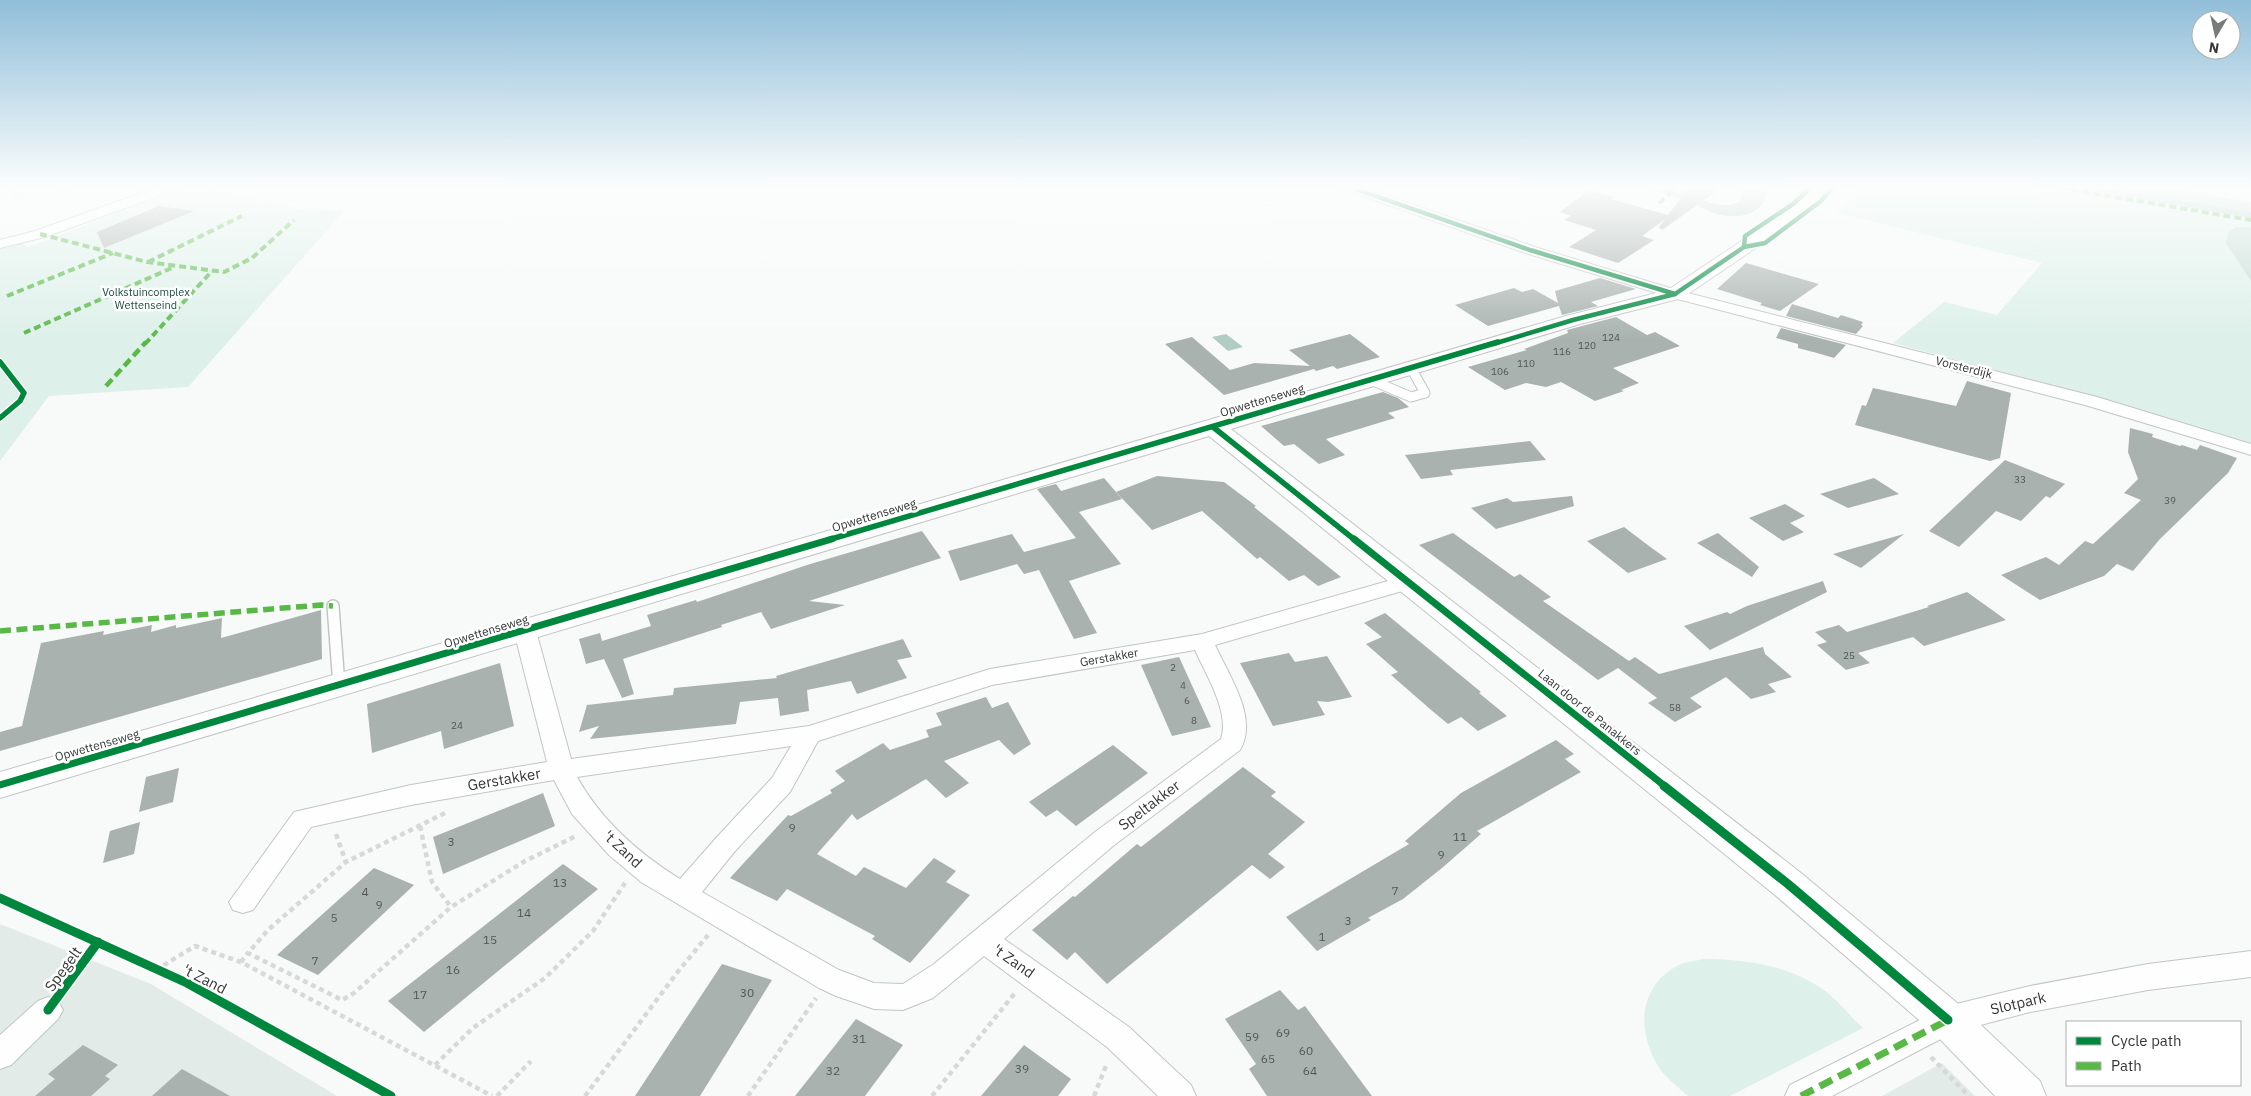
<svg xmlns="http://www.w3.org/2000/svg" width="2251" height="1096" font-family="'IBM Plex Sans',sans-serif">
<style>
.built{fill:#e3ebe8}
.green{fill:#ddf0ea}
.forest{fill:#c5dcd5}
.water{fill:#b0ccc3}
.building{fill:#a9b2af}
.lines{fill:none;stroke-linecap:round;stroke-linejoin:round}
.lane-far1-casing{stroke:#c2c5c4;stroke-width:11}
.lane-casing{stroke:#c2c5c4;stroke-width:14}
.street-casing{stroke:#c2c5c4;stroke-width:2}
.secondary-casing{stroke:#c2c5c4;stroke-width:2}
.path{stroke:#d8d8d8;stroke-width:4.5;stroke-dasharray:5 4;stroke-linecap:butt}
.lane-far1{stroke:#fefefe;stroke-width:9}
.lane{stroke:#fefefe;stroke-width:11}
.street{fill:#fefefe;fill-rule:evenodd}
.secondary{fill:#fefefe;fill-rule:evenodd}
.quiet-far3{stroke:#58b947;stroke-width:4;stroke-dasharray:7 4;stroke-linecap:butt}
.quiet-far2{stroke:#58b947;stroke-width:4.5;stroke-dasharray:9 4.5;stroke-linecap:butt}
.quiet-far1{stroke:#58b947;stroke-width:5.5;stroke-dasharray:11 5.5;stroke-linecap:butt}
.quiet{stroke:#58b947;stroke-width:7;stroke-dasharray:14 7;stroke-linecap:butt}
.cycleway-far3-casing{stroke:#fff;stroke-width:7}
.cycleway-far2-casing{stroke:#fff;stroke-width:8}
.cycleway-far1-casing{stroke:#fff;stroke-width:10}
.cycleway-casing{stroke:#fff;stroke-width:12}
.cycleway-far3{stroke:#00873e;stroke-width:4.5}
.cycleway-far2{stroke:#00873e;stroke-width:5.5}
.cycleway-far1{stroke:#00873e;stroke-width:7}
.cycleway{stroke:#00873e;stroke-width:9}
.labels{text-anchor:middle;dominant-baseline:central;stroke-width:5;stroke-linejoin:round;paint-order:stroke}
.number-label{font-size:10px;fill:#525654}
.far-park-label{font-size:11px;fill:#174c3f;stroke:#fff}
.street-label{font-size:12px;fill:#353736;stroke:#fff}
.near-number-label{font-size:12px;fill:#525654}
.near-street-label{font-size:15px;fill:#353736;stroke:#fff}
</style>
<rect width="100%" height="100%" fill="#f7faf9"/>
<g class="built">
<path d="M0,924L151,984L337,1096H0Z"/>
<path d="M1942,1063L1975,1096H1882Z"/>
</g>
<g class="green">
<path d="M16,186H94L12,200Z"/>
<path d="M189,186L276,203L299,209L344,211L188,387L49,396L0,461V246L18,242L28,247Z"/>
<path d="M1857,186H2067L2251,218V227H2236L2249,279L2251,281V444L2110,401L1893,343L1944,302L1997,315L2042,263L1837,213L1855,196Z"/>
<path d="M1703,959C1745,959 1786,965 1821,988C1836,998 1849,1015 1863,1028L1730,1096H1688C1679,1088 1667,1079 1660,1069C1636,1032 1637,985 1681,964C1688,961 1696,961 1703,959Z"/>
</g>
<g class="forest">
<path d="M2095,186H2154L2251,202V212Z"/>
<path d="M2236,227H2251V281L2226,243L2228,233Z"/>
</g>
<g class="water">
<path d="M1641,186C1646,186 1652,186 1657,186C1676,189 1720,212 1736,203C1742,200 1743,193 1743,186H1768C1766,224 1721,221 1697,205L1699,204Z"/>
<path d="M2067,186H2095L2251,212V218Z"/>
<path d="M1226,334L1243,347L1228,351L1212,337Z"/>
</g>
<g class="building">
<path d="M1690,186H1724L1662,230L1659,227L1665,219L1642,236L1654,240L1618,263L1569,247L1596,230L1564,220L1571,216L1560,212L1589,190L1614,197L1611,199L1668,215Z"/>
<path d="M159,206L194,211L104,248L97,232Z"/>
<path d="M1746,263L1819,284L1780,311L1760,305L1762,303L1717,289Z"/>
<path d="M1600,278L1636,289L1591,302L1598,306L1562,315L1559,306L1488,326L1455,305L1514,288L1522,292L1533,289L1558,303L1555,291Z"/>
<path d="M1792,304L1838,318L1841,315L1863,322L1861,325L1863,326L1856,334L1786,316Z"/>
<path d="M1616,317L1647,335L1655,332L1680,346L1613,368L1639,383L1621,390L1624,391L1595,401L1561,382L1546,387L1526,383L1505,390L1468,367L1527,350L1524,349L1568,333L1567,330Z"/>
<path d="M1781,328L1846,345L1834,358L1817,353L1798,348V344L1776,338Z"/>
<path d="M1350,334L1380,357L1337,369L1333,366L1316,371L1314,369L1224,395L1165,344L1192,337L1230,370L1254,363L1310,366L1289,350Z"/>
<path d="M1967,381L2011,393L2000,458L1990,461L1855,425L1862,405L1866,406L1873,388L1956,406Z"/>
<path d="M1383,392L1398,398L1409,407L1388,413L1395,418L1326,439L1345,455L1319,464L1294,444L1284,446L1261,426Z"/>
<path d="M2130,428L2153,434L2152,437L2180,446L2182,445L2197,450L2200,445L2237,458L2228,473L2160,539L2133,571L2117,564L2104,576L2040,600L2001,575L2046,557L2059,565L2085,541L2093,544L2141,500L2124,493L2138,479L2128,452Z"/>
<path d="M1530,441L1546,460L1450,470L1453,475L1421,479L1405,455Z"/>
<path d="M2005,460L2065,484L2050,498L2046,496L2021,521L1996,511L1959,547L1929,531Z"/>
<path d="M1157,476L1224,482L1256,506L1254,507L1341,577L1318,586L1304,575L1289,581L1260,557L1257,559L1202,511L1152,530L1116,492Z"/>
<path d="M1104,478L1122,499L1079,512L1121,564L1069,581L1097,633L1074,639L1039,570L1024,574L1017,564L960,581L948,551L1012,534L1024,552L1076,538L1037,489L1056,484L1061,491Z"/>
<path d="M1874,478L1899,494L1848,508L1820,494Z"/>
<path d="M1572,496L1574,506L1496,529L1471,508L1507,498L1513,502Z"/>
<path d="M1785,504L1805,516L1790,523L1804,532L1783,541L1749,518Z"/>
<path d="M1624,527L1649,546L1667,559L1628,573L1587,541Z"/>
<path d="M922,531L941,558L809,601L845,605L771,629L761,612L721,625L722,627L623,659L634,694L622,698L604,659L586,664L579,639L600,633L602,641L651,626L647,615L696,600L697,602L807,565Z"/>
<path d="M1453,533L1514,577L1520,574L1551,597L1543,601L1629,661L1635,657L1659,674L1763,647L1765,654L1792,677L1768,684L1776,692L1751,699L1726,677L1690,698L1702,707L1675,722L1648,703L1657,698L1618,668L1598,680L1419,545Z"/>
<path d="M1718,533L1759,567L1752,577L1697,543Z"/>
<path d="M1904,534L1861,568L1833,554Z"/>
<path d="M1823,581L1827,592L1710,650L1684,626L1727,612L1730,614L1747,606Z"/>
<path d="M1967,592L2006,620L1924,646L1913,637L1858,653L1870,663L1846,670L1817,645L1827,642L1815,632L1839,625L1847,632L1929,607L1927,606Z"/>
<path d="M321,610L322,659L0,751V732L22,726L41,643L104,631L103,635L152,625L151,632L176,625V628L222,618L221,638Z"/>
<path d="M1385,613L1481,692L1479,693L1507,716L1478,731L1461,717L1448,724L1430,709L1391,675L1398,672L1366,644L1382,637L1364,623Z"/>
<path d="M903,639L912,657L897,660L907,678L857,694L851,681L807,690L809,711L780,716L778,698L740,702L736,724L590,739L599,726L579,732L587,705L673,695L674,688L777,678L776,676Z"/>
<path d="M1289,653L1295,662L1327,656L1352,697L1328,702L1317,701L1325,715L1273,726L1240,663Z"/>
<path d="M1179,657L1211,727L1172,736L1141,665Z"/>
<path d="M500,663L514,726L444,749L441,731L372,753L367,704Z"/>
<path d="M986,697L992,708L1008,702L1031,744L1014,755L999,740L944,761L969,783L946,798L926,779L857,820L852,814L817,854L856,876L864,867L906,888L934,858L956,871L946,882L970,895L910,963L872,939L875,936L787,889L777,901L730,878L788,815L791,816L832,793L830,790L845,781L835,771L883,743L890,750L929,737L926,730L942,725L936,713Z"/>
<path d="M1556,740L1574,754L1565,759L1581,772L1477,831L1481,834L1442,868L1403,899L1368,918L1371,920L1317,951L1286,917L1409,844L1405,841L1461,793Z"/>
<path d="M1113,745L1148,773L1076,826L1057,810L1046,817L1029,802Z"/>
<path d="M1243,767L1276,792L1271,796L1305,822L1268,854L1285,867L1270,879L1252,865L1107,984L1075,952L1067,960L1032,930L1073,896L1075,897L1137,844L1141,847Z"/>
<path d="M179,768L173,802L139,812L146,777Z"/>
<path d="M543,793L555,826L443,874L433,837Z"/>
<path d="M140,822L134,854L103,863L110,831Z"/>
<path d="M563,864L598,889L424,1032L388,1001Z"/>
<path d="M374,868L414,885L318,975L277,955Z"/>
<path d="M722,964L772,980L700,1096H635Z"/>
<path d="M1280,990L1298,1010L1305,1006L1372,1096H1267L1249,1069L1256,1064L1225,1019Z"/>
<path d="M856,1019L903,1045L865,1096H795Z"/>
<path d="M83,1045L118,1065L105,1076L110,1079L91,1096H35L55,1079L48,1074Z"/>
<path d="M1024,1045L1071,1079L1058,1096H981Z"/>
<path d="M182,1069L230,1096H152Z"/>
</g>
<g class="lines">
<g class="lane-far1-casing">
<path id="lane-far1" d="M1371,380L1411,397L1425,393L1411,368"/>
</g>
<g class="lane-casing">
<path id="lane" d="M333,606L339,686"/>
</g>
<g class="street-casing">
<g id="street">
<path d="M161,186H180L178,189L45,237L0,248V240L35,231Z"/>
<path d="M1341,186H1360L1535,247L1680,291L2097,397L2251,444V455L2085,405L1670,297L1525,253L1343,189Z"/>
<path d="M1409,575L1416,577L1419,582L1416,587L1215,645C1229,676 1259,718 1240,750L1113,846L1004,939L1129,1027L1191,1085L1196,1096H1158L1107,1047L984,956L933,998L903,1010L874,1009L836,996L819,988L641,882L609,855L572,814L554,780L411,805L311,827L253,910L243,913L233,910L229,902L294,812L411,785L547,762L514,631L517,626L525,624L533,626L536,631L571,759L809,726L990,669L1202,634ZM1195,650C1206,675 1230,712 1221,739L1095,832L934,964L903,984L874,983L839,970L702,892L735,851L790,792L818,741L992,685ZM791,746L772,778L717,837L680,879C638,853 601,820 577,777Z"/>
<path d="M2251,951V977L2148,990L2030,1012L1954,1032L1832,1096H1785L1790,1085L1948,1006L2030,986L2148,964Z"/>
<path d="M48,997L58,1001L63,1010L58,1019L11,1065L0,1069V1035L38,1001Z"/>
</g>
</g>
<g class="secondary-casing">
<path id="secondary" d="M1813,186H1830L1820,201L1791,224L1682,298L1580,324L1231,429L1801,873L1962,1007L2040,1081L2046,1096H1995L1934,1033L1775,895L1209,436L0,798V772L1566,316L1668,290L1779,216L1808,193Z"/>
</g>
<g class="path">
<path d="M445,813L346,862L268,930L248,953L342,1000L354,993L451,907L525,861L576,836"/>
<path d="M420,826L432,882L451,907"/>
<path d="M336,834L346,862"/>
<path d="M241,962L248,953"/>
<path d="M156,970L195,946L241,962L492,1096"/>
<path d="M1931,1057L1969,1096"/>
<path d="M435,1065L473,1028L545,978L593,931L625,883"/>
<path d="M497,1096L531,1061"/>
<path d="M585,1096L676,974L708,935"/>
<path d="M748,1096L816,998"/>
<path d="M932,1096L1015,993"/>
<path d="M1094,1096L1107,1063"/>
</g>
<use href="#lane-far1" class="lane-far1"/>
<use href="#lane" class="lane"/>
<use href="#street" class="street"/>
<use href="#secondary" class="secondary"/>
<g class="quiet-far3">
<path d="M2050,186L2251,220"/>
<path d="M1659,203L1676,189L1672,186"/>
<path d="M40,234L147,262L224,272L252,258L294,220"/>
<path d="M148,262L242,216"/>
<path d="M7,296L113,253"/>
<path d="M24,333L174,267"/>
<path d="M145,344L212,271"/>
</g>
<path class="quiet-far2" d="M106,386L146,342"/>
<path class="quiet-far1" d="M0,631L321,605L333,606"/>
<path class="quiet" d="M1801,1096L1948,1020"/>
<g class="cycleway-far3-casing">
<g id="cycleway-far3">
<path d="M1347,186L1530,250L1675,294"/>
<path d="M1744,247L1745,236L1793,204L1812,186"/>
<path d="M1493,344L1573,320L1675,294L1744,247L1765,243L1821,201L1834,186"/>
</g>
</g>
<g class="cycleway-far2-casing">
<g id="cycleway-far2">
<path d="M0,362L24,393L20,401L0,418"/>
<path d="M1213,427L1355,540"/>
<path d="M828,540L1498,342"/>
</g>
</g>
<g class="cycleway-far1-casing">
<g id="cycleway-far1">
<path d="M1354,539L1666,787"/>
<path d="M0,785L832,539"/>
</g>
</g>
<g class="cycleway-casing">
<g id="cycleway">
<path d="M1664,786L1788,884L1948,1020"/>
<path d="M0,898L187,983L391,1096"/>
<path d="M48,1010L98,942"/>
</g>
</g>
<use href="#cycleway-far3" class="cycleway-far3"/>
<use href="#cycleway-far2" class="cycleway-far2"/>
<use href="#cycleway-far1" class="cycleway-far1"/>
<use href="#cycleway" class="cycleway"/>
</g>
<linearGradient id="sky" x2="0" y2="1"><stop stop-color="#91bed9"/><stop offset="0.55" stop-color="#fbfdfc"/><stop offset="1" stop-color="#fbfdfc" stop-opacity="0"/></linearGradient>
<rect width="2251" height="340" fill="url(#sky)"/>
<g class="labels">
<g class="number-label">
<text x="1611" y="337">124</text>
<text x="1587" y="345">120</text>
<text x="1562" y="351">116</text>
<text x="1526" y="363">110</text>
<text x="1500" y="371">106</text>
<text x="2020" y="479">33</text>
<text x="2170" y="500">39</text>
<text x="1849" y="655">25</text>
<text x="1173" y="667">2</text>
<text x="1183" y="685">4</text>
<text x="1187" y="700">6</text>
<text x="1675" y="707">58</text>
<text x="1194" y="720">8</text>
<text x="457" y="725">24</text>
</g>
<g class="far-park-label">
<text x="146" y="292">Volkstuincomplex<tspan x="146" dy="13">Wettenseind</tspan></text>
</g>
<g class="street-label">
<text transform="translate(1964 367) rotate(14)">Vorsterdijk</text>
<text transform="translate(1262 400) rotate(-17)">Opwettenseweg</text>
<text transform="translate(874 515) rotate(-17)">Opwettenseweg</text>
<text transform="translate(486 631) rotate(-17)">Opwettenseweg</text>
<text transform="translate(1109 657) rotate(-10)">Gerstakker</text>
<text transform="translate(1590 712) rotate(39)">Laan door de Panakkers</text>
<text transform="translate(97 745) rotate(-16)">Opwettenseweg</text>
</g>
<g class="near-number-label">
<text x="792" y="827">9</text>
<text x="1460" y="836">11</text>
<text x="451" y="841">3</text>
<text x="1441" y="854">9</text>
<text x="560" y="882">13</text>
<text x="1395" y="890">7</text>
<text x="365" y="891">4</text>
<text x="379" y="904">9</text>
<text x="524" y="912">14</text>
<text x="334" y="917">5</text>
<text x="1348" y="920">3</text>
<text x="1322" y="936">1</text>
<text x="490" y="939">15</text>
<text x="315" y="960">7</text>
<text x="453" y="969">16</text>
<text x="747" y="992">30</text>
<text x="420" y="994">17</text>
<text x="1283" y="1032">69</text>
<text x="1252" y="1036">59</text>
<text x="859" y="1038">31</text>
<text x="1306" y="1050">60</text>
<text x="1268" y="1058">65</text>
<text x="1022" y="1068">39</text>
<text x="833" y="1070">32</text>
<text x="1310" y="1070">64</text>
</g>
<g class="near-street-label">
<text transform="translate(504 779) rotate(-10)">Gerstakker</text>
<text transform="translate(1149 805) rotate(-37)">Speltakker</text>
<text transform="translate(623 849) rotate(43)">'t Zand</text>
<text transform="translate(1014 961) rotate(35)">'t Zand</text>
<text transform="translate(63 969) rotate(-54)">Spegelt</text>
<text transform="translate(205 979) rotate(27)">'t Zand</text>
<text transform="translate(2018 1003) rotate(-13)">Slotpark</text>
</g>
</g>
<rect x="2066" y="1021" width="175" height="65" fill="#ffffff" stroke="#aeafaf"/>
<rect x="2076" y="1037" width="25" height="8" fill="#00873e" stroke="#aeafaf"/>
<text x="2111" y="1046" font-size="15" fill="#353736">Cycle path</text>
<rect x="2076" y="1062" width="25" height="8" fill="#58b947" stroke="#aeafaf"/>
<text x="2111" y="1071" font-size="15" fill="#353736">Path</text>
<g transform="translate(2216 35) rotate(189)"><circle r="24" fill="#ffffff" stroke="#aeafaf"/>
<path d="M0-4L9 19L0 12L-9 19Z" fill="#797b7a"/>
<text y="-8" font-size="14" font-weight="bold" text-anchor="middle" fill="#353736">N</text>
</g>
</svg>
